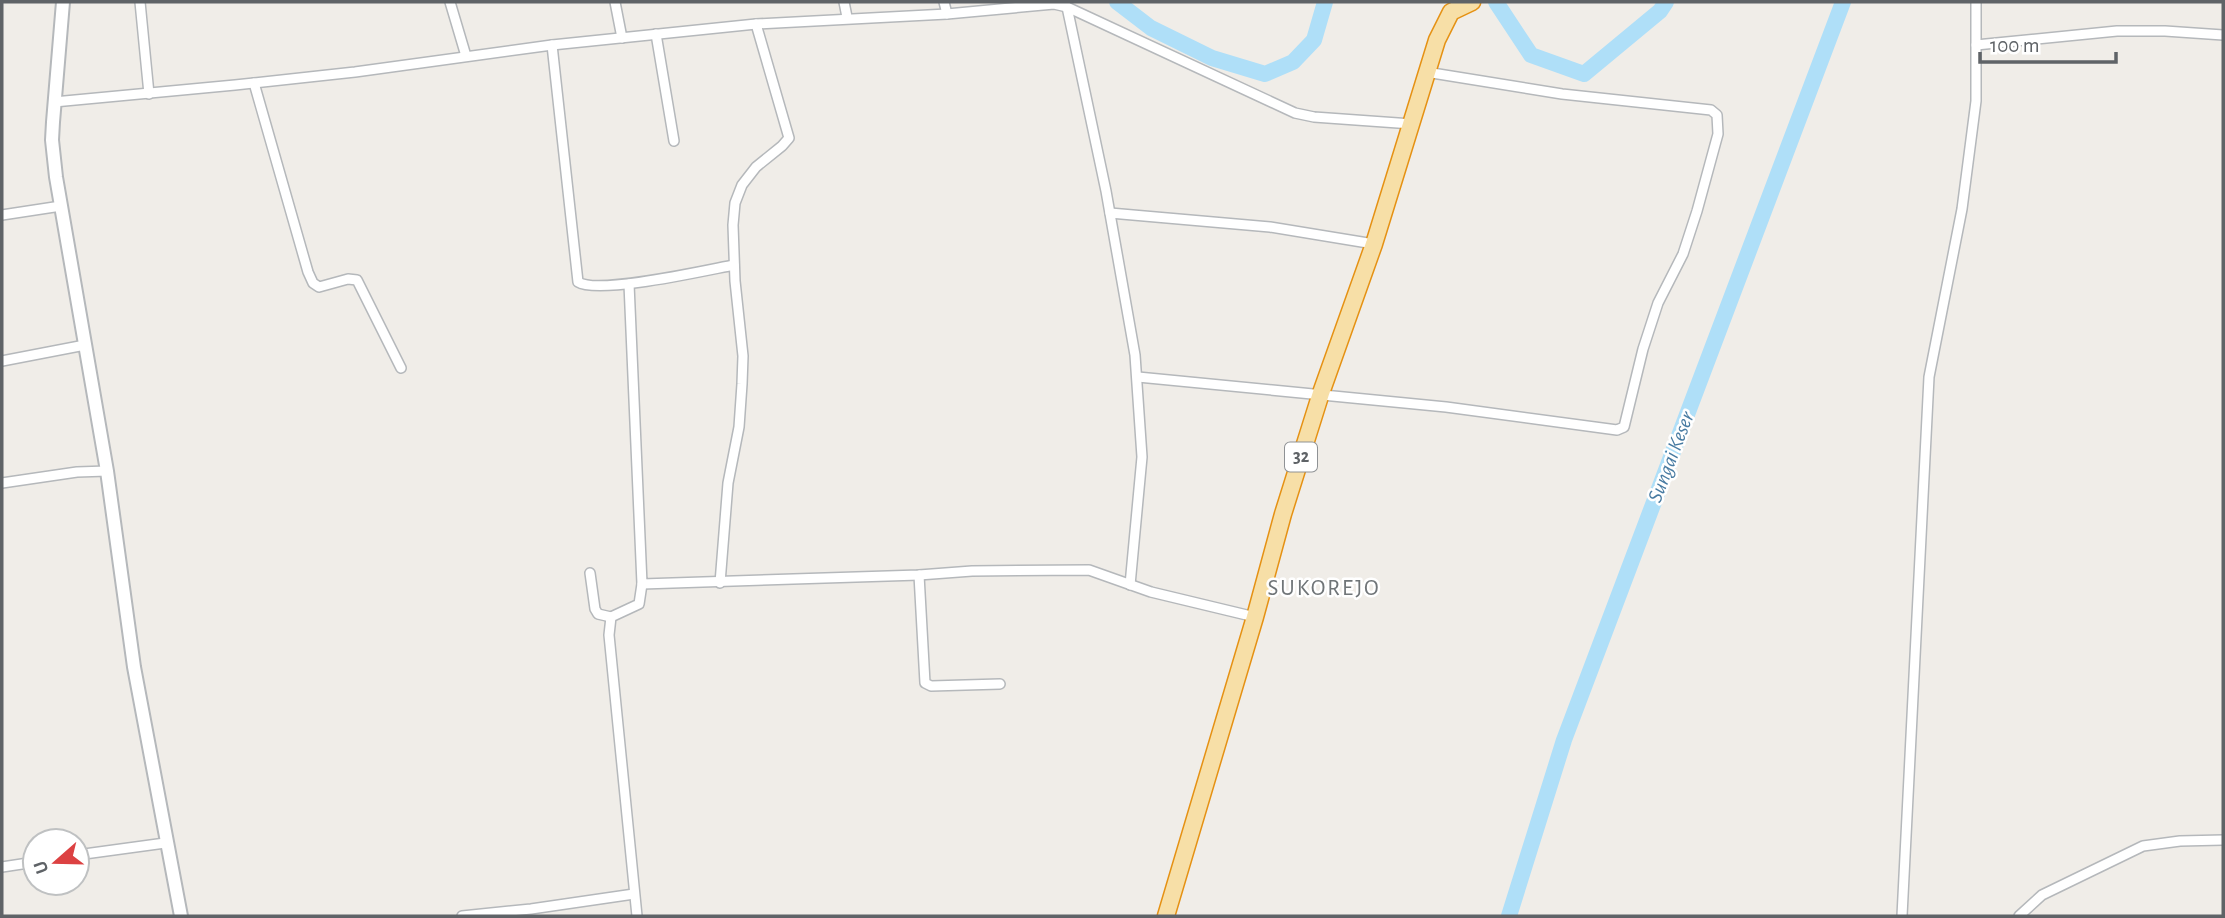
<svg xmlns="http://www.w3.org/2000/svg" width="2225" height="918" font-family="'Alegreya Sans',sans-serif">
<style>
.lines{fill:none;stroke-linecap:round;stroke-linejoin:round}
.river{stroke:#afdff8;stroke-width:16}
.minor-casing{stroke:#b5b8bb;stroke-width:12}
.tertiary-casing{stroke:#b5b8bb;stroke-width:16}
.trunk-casing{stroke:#e59113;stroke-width:19}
.minor{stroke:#fff;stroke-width:9}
.tertiary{stroke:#fff;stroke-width:12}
.trunk{stroke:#f7dfa7;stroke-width:16}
.labels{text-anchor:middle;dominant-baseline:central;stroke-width:5;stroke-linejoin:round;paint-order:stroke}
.shield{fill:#fff;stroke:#8f9295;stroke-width:2}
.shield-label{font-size:18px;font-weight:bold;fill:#5f6367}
.water-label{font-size:21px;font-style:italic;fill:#487ba2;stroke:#fff}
.quarter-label{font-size:23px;letter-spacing:2px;fill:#707578;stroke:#fff}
</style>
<rect width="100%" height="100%" fill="#f0ede8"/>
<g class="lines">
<g class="river">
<path d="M1117,2L1151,28L1212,58L1265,74L1293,62L1314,40L1325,2"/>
<path d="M1496,2L1531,55L1584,74L1660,11L1666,2"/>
<path d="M1509,916L1564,740L1843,2"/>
</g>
<g class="minor-casing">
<g id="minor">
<path d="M140,2L149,94"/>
<path d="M450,2L466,56"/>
<path d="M615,2L622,38"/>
<path d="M844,2L847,17"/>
<path d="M944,2L947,14"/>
<path d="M1976,2V45L2117,31H2165L2223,35"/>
<path d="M1067,7L1106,191L1135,355L1142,457L1130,585"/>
<path d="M656,34L674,141"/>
<path d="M552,45L578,282C598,295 707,270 734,265"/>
<path d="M254,83L308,272L313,283L319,287L348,279L357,280L401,368"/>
<path d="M54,102L235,85L355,72L552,45L756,24L947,14L1054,4L1067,7L1295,113L1314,117L1412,124"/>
<path d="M1110,213L1270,227L1374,244"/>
<path d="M2,215L61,206"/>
<path d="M629,284L642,584L919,575L972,571L1089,570L1151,592L1255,617"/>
<path d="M2,361L85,345"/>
<path d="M1138,377L1446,407L1617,430L1624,427L1643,349L1658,303L1683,254L1697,211L1718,134L1717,115L1711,110L1562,94L1426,72"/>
<path d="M2,483L77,472L107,471"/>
<path d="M590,573L595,609L598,614L611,617"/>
<path d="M919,575L925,683L931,686L1000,684"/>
<path d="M720,583L728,483L739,427L742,384L743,356L735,281L733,225L735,203L742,185L756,167L782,146L789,138L756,24"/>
<path d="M77,855L165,843"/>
<path d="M2,867L35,862"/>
<path d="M462,916L531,909L634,894"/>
<path d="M637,916L609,635L611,617L639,604L642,584"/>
<path d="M1902,916L1929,377L1962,209L1976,101V45"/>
<path d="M2019,916L2042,895L2143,846L2180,841L2223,840"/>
</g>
</g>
<g class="tertiary-casing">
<path id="tertiary" d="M63,2L53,122L52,140L56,177L107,471L134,667L181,916"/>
</g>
<g class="trunk-casing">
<path id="trunk" d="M1166,916L1255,617L1283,514L1321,393L1374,244L1437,40L1451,12L1472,2"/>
</g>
<use href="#minor" class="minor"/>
<use href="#tertiary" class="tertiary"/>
<use href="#trunk" class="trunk"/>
</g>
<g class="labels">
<rect class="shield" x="1285" y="442.5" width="32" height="29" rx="5"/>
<g class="shield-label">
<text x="1301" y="457">32</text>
</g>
<g class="water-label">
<text transform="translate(1671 457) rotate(-69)">Sungai Keser</text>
</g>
<g class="quarter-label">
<text x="1324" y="588">SUKOREJO</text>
</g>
</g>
<rect width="2225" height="918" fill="none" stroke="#5f6367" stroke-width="7"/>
<g transform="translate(56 862) rotate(250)"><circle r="33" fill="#ffffff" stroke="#bfc1c2" stroke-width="2"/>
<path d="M0-5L12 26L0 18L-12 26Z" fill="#dc4142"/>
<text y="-10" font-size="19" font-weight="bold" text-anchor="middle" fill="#5f6367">U</text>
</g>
<path d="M1980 52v10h136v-10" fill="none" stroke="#5f6367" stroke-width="3.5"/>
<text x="1990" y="52" font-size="21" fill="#5f6367" stroke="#ffffff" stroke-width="5" paint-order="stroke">100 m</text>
</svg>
